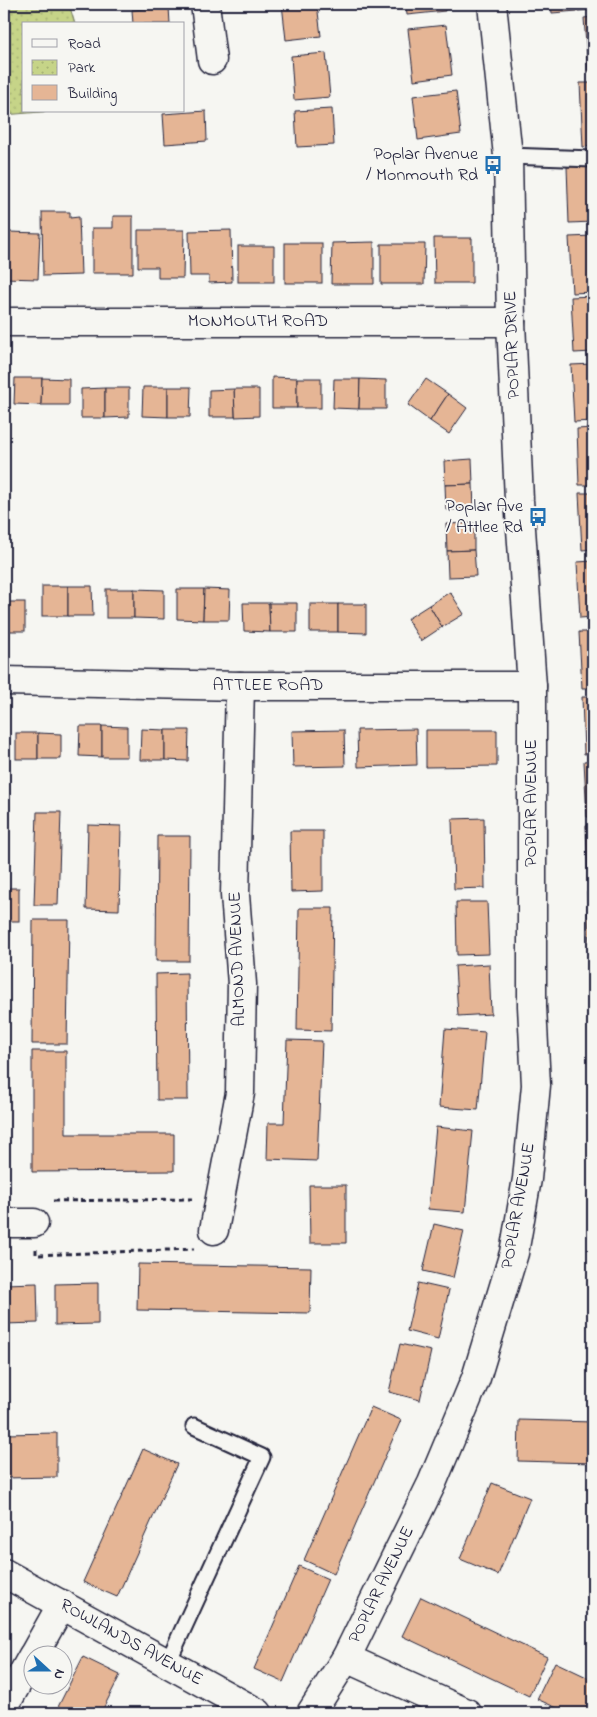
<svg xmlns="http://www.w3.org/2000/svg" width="597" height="1717" font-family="'Indie Flower',sans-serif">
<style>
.park{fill:url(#park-dots);stroke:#747b62}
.building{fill:#e5b595;stroke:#22223b}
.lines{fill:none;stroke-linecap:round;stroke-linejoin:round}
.service-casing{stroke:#22223b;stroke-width:19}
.minor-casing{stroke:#22223b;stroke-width:31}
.path{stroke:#22223b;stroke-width:3;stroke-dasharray:5 4;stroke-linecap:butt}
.service{stroke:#f6f6f2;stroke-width:15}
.minor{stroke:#f6f6f2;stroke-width:28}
.labels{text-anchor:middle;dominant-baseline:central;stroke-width:4;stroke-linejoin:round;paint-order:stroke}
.poi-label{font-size:18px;fill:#22223b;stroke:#f6f6f2;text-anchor:end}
.street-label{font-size:18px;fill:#22223b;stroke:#f6f6f2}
</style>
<defs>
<pattern id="park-dots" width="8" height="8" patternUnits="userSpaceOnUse" patternTransform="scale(1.25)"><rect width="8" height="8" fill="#c6d488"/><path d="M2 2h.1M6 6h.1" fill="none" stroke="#aab676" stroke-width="1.8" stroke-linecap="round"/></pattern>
</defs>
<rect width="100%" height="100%" fill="#f6f6f2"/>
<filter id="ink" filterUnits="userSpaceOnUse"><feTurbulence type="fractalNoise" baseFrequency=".02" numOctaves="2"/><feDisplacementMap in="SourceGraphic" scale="10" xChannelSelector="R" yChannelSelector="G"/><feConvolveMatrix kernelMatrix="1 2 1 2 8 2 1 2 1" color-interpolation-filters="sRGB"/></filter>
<g filter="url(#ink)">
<path class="park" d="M4,4H69L75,24H24V111H53L4,115Z"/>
<g class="building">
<path d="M282,4H317L321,36L286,40Z"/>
<path d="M406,4H445V11L407,15Z"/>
<path d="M551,4H590V10L552,13Z"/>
<path d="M169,7L170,24H133L132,10Z"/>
<path d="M593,17V71L588,72L584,18Z"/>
<path d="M446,25L452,75L414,80L408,29Z"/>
<path d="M326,53L330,97L294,100L291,56Z"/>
<path d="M580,83H593V146L583,147Z"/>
<path d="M456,91L461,134L418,140L413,96Z"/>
<path d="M332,109L334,145L297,147L295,111Z"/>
<path d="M206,111L207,141L165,144L163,114Z"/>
<path d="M593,166V222L569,223L567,167Z"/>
<path d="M42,212H70V218L79,217L81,275L43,276Z"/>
<path d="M113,216H133V273H92V228H113Z"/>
<path d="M138,230H184L183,278H158V267H138Z"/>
<path d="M231,230L232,282L209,283V276H190L189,231Z"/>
<path d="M9,232L40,233L38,279L4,278V242H9Z"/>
<path d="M593,236V292L572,293L569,237Z"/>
<path d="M434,238H472V283H435Z"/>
<path d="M374,242V284H331L332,243Z"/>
<rect x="285" y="243" width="37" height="40"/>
<path d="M381,244H425L424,284H381Z"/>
<rect x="238" y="246" width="36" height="36"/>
<path d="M593,296V352L574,353L571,297Z"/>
<path d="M593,364V421L574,422L571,365Z"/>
<path d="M272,377L297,378V408H272Z"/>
<path d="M15,378H42L41,405L14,404Z"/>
<path d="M42,378L69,379V405H41Z"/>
<rect x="297" y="378" width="24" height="30"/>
<path d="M334,379H360L359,409L333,408Z"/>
<path d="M360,379L386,380V409H359Z"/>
<path d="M426,379L448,394L430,421L408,405Z"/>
<path d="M143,387H168V417L142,416Z"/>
<path d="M168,387H191L190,417H168Z"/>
<path d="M105,388V418H81V389Z"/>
<path d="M105,388H129V417L105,418Z"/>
<path d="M234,389H259V416L235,417Z"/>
<path d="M234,389L235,417H209V390Z"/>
<path d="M448,394L467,408L449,434L430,421Z"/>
<path d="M593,428V485H579L577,429Z"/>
<path d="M472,459L473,484L445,485L444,461Z"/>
<path d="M473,484L474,509L446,510L445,485Z"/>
<path d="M579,493H593V549L582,550Z"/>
<path d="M474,523V550L447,551L446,524Z"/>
<path d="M474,550L476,576L448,577L447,551Z"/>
<path d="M593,561V617L580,618L577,562Z"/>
<rect x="42" y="586" width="26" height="30"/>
<path d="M68,586H92L93,616H68Z"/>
<rect x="106" y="589" width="28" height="29"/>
<path d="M134,589L164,590V619L134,618Z"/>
<path d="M177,589H204L203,620L177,619Z"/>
<path d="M204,589L230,590L229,620H203Z"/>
<path d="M450,592L464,614L442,627L429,605Z"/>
<rect x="4" y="602" width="21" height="29"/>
<path d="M243,603H269L270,632L244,631Z"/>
<path d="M269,603H297V632H270Z"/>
<rect x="310" y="604" width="28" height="28"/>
<path d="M338,604H366V633L338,632Z"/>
<path d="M429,605L442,627L421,641L407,619Z"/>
<path d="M579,632H593V688H582Z"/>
<path d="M582,697H593V753L584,754Z"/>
<path d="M80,726H102V757L79,756Z"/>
<path d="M102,726L127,727V757H102Z"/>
<path d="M141,729L165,730V760H140Z"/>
<path d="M416,729L417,765L358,767L357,730Z"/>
<path d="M165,730H189L188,761L165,760Z"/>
<path d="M344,730L345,766L293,767L292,731Z"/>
<path d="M426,730H497V766L426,767Z"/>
<rect x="16" y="733" width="22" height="26"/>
<path d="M38,733L61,734V759H38Z"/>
<path d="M593,760V817H587L584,761Z"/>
<path d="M37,812H61L58,905H34Z"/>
<path d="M484,818L485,888L454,889L452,819Z"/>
<path d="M88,825L121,826L119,910L86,909Z"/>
<path d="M593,825V882H588L586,826Z"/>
<path d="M290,831H323V891L291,892Z"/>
<path d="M157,836H190L189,961H156Z"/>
<rect x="4" y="888" width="15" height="33"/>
<path d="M593,891V948H589L587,892Z"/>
<path d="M456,902H487L489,954L457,955Z"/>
<path d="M299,908H333L331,1031L297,1030Z"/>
<path d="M33,920H69L67,1044H32Z"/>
<path d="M591,963H593V1019Z"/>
<path d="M489,964L491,1014L458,1016L455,966Z"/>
<path d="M187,973L188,1100H157L156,974Z"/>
<path d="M445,1029L485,1032L478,1110L439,1107Z"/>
<path d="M287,1040L322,1041L317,1161L267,1159L268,1123H284Z"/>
<path d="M32,1051H66V1134H174V1171L32,1172Z"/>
<path d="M436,1127L473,1131L465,1212L428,1209Z"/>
<path d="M309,1185H346V1243H310Z"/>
<path d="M434,1224L464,1231L453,1278L423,1271Z"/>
<path d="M138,1264L311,1267L310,1313L137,1310Z"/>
<path d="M37,1283L38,1323L4,1324V1284Z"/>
<path d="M98,1283V1324L55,1325V1284Z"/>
<path d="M418,1283L449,1290L438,1339L407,1331Z"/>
<path d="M400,1344L431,1351L420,1400L389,1392Z"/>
<path d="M371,1407L401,1420L334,1574L304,1560Z"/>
<path d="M519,1420L593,1422V1463L518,1461Z"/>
<path d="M57,1433V1477L4,1478V1434Z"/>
<path d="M143,1449L177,1464L117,1597L83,1582Z"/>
<path d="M492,1483L530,1498L498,1575L460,1559Z"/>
<path d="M299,1566L328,1579L283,1682L254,1669Z"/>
<path d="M421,1597L547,1657L529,1696L402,1636Z"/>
<path d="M83,1657L120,1675L101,1713H55Z"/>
<path d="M555,1662L593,1680V1713H568L537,1699Z"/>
</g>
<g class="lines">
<g class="service-casing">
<g id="service">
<path d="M508,156L593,159"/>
<path d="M167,1664L262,1457L194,1426"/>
</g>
</g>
<g class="minor-casing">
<g id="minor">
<path d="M205,4L212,60"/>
<path d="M4,322H511"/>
<path d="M4,681L240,686H532"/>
<path d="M4,1223H34"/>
<path d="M214,1230L240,1093L242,984L235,895L240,686"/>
<path d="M4,1573L258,1713"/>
<path d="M34,1654L62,1604"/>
<path d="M346,1658L467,1713"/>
<path d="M4,1707L32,1657"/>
<path d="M311,1713L346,1658L432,1483L476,1378L514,1253L527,1179L536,1085L532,1006V686L519,500L511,322L508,156L492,4"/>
</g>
</g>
<g class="path">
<path d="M53,1201L192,1199"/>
<path d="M36,1249V1255L194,1249"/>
</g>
<use href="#service" class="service"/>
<use href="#minor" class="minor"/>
</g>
</g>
<defs>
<g id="bus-bare" transform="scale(1.5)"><path d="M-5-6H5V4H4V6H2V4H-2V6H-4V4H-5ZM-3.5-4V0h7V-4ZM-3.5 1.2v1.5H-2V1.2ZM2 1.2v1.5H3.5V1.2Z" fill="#1f6fb2" stroke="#f6f6f2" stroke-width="2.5" paint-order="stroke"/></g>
</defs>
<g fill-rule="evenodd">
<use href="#bus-bare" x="493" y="165"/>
<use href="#bus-bare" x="538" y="517"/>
</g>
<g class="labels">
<g class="poi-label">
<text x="478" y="155">Poplar Avenue<tspan x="478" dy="21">/ Monmouth Rd</tspan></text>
<text x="523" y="507">Poplar Ave<tspan x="523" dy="21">/ Attlee Rd</tspan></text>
</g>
<g class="street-label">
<text x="258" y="322">MONMOUTH ROAD</text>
<text transform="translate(513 345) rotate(-92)">POPLAR DRIVE</text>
<text x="268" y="686">ATTLEE ROAD</text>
<text transform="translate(532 803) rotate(-90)">POPLAR AVENUE</text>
<text transform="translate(238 959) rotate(-92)">ALMOND AVENUE</text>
<text transform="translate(519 1206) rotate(-80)">POPLAR AVENUE</text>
<text transform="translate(382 1585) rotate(-64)">POPLAR AVENUE</text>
<text transform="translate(131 1643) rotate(29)">ROWLANDS AVENUE</text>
</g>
</g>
<rect width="597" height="1717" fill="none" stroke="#f6f6f2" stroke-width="20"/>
<rect x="10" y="10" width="577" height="1697" fill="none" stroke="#22223b" stroke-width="2" filter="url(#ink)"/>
<rect x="22" y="22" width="162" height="90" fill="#f6f6f2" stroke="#a1a1a9"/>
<rect x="32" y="39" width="25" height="8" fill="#f6f6f2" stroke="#a1a1a9"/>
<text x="68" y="48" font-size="15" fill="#22223b">Road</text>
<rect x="32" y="60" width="25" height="15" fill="url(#park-dots)" stroke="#a1a1a9"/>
<text x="68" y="72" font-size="15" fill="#22223b">Park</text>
<rect x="32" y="85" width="25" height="15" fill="#e5b595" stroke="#a1a1a9"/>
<text x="68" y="98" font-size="15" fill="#22223b">Building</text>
<g transform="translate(48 1670) rotate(111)"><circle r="24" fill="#f6f6f2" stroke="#a1a1a9"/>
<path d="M0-4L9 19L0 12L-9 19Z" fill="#1f6fb2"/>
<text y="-8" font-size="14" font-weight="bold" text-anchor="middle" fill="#22223b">N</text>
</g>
</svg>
